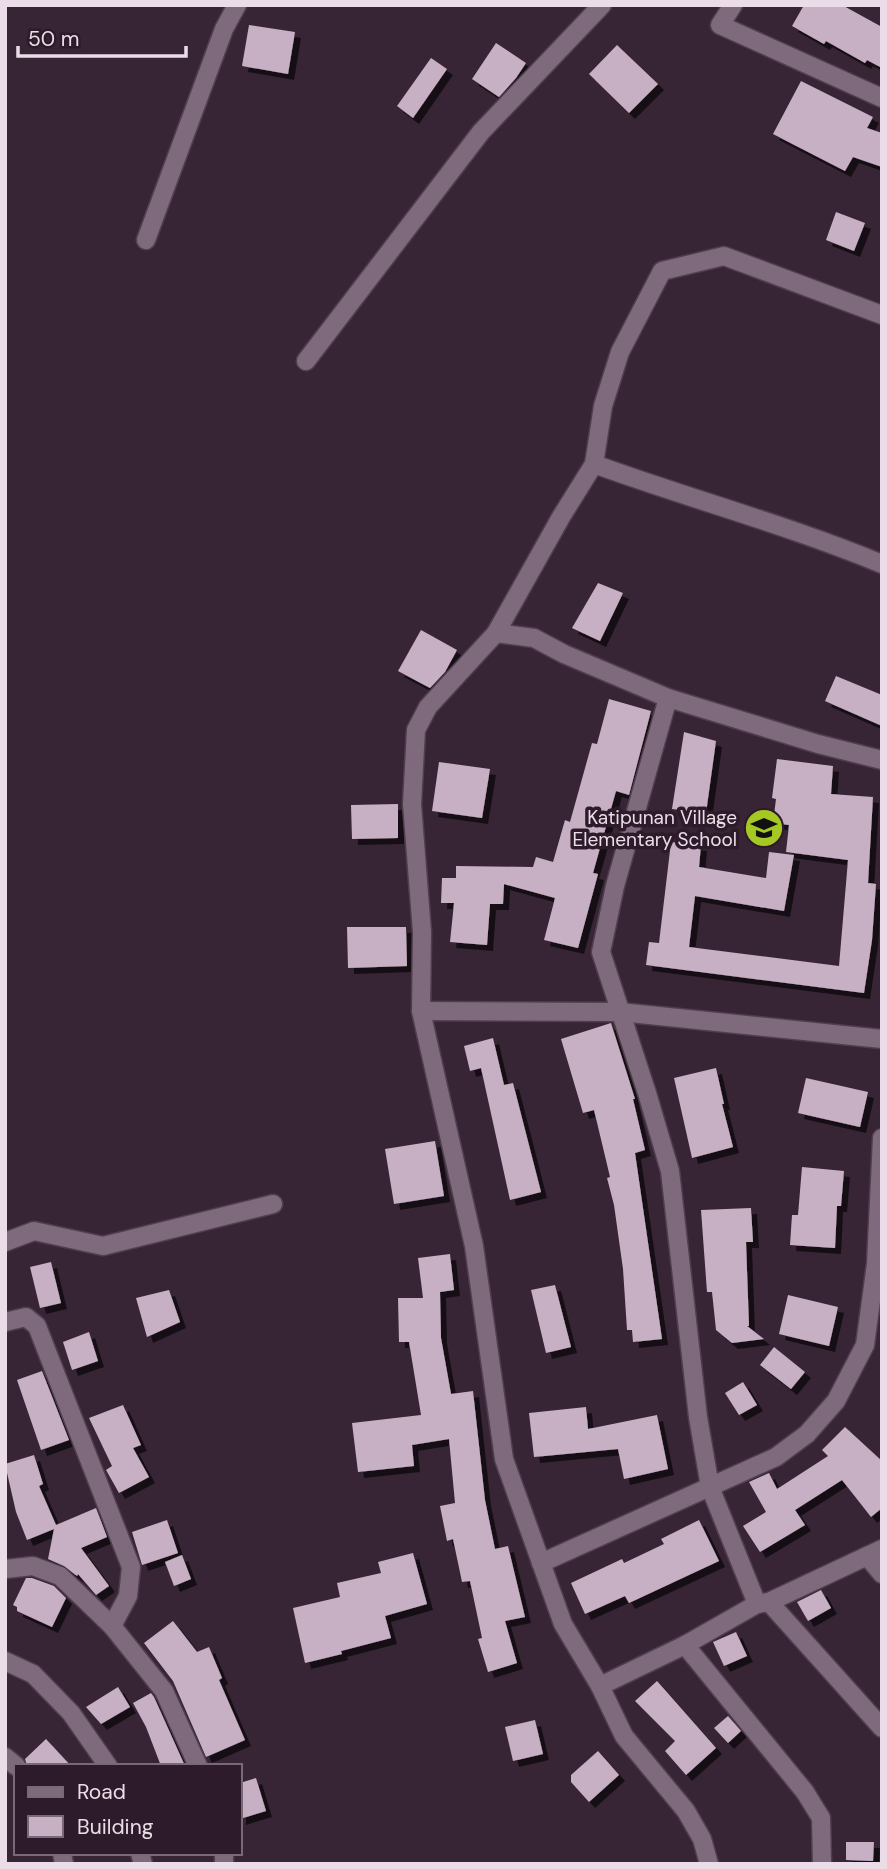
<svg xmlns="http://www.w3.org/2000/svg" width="887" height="1869" font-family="'DM Sans',sans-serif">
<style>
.building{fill:#c8b0c4;filter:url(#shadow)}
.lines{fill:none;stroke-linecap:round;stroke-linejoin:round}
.minor-casing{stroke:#4f3f4d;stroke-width:21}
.minor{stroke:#7f697c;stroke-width:18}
.labels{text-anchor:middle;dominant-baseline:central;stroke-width:7;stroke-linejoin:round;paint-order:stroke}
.poi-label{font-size:19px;fill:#eadde7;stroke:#2d1b2b;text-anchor:end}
</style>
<defs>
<filter id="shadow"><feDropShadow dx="6" dy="6" stdDeviation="0" flood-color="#0009"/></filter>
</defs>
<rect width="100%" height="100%" fill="#372435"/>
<g class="building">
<path d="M804,5H842L882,27V68L867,60L865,63L826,41L824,44L792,26Z"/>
<path d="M249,25L295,32L288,74L242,66Z"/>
<path d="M496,43L526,63L516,78L499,97L472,79Z"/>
<path d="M617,45L658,84L629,113L589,74Z"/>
<path d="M431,58L447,69L413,118L397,106Z"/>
<path d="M801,81L873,117L867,128L882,133V167L853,157L845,171L773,134Z"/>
<path d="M836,212L865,223L854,251L826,240Z"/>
<path d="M598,583L623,593L600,641L572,628Z"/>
<path d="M421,630L457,650L445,672L430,688L398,671Z"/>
<path d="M836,676L882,695V726L825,701Z"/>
<path d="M609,699L651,711L629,795L616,791L593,873L598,874L578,948L544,940L555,898L504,884L503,904H490L487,945L450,942L454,903H441L442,878H456V866L533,867L536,857L553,862L565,820L570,822L592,743L597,744Z"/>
<path d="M684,732L716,741L706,813L672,809Z"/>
<path d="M777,759L833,766L831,794L873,797L868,883L876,884L872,940L864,993L646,965L649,942L659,943L671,842L701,845L699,867L766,878L769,852L794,855L784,911L695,896L689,947L839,966L848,860L786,852L789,825L773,823L776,799L772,798Z"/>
<path d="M439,762L490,769L482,818L432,811Z"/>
<path d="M398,804V838L352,839L351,805Z"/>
<path d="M347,927H406L407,966L348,968Z"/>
<path d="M611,1023L635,1099H633L645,1150L635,1153L662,1339L633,1342L632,1330H627L623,1269L614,1205L607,1178L610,1177L594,1110L583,1113L561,1039Z"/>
<path d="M493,1038L504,1085L513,1083L541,1192L510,1200L481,1068L470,1071L464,1046Z"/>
<path d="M716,1068L724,1104H722L733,1147L692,1158L674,1078Z"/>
<path d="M806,1078L868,1092L860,1127L798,1113Z"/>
<path d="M435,1141L444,1196L394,1204L385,1149Z"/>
<path d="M802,1167L844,1171L841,1206H837L835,1248L790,1245L792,1215H798Z"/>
<path d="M751,1208L753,1242H746L749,1326H747L764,1339L732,1343L716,1330L712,1292H707L701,1210Z"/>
<path d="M450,1254L454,1290L440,1292L441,1338L451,1394L473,1391L485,1500L495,1549L508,1546L525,1617L505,1621L517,1663L488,1672L478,1639L482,1638L470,1581L462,1582L453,1539L447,1541L440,1506L455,1503L449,1439L412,1445L414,1466L358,1472L352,1423L421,1415L409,1342H399L398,1298H423L418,1258Z"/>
<path d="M51,1262L61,1303L40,1308L30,1267Z"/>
<path d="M555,1285L571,1347L546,1353L531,1290Z"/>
<path d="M169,1290L180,1322L147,1337L136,1298Z"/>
<path d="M788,1295L838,1307L829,1346L779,1334Z"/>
<path d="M89,1332L98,1361L72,1370L63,1342Z"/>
<path d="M774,1347L805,1372L791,1389L760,1365Z"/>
<path d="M42,1371L69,1440L41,1450L17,1380Z"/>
<path d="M743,1382L757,1405L739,1415L725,1393Z"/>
<path d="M123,1405L141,1445L133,1448L149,1477L119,1493L106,1470L112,1466L89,1418Z"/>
<path d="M586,1407L588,1429L657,1415L668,1469L624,1479L618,1449L534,1457L529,1413Z"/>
<path d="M845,1427L882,1461V1508L871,1517L842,1480L795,1510L805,1525L760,1552L743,1526L766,1512L749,1482L769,1473L777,1489L828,1456L822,1450Z"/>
<path d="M34,1455L43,1484L39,1486L56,1525L96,1508L107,1537L81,1548L109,1586L96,1595L78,1574L77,1576L64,1566L48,1559L54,1529L27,1540L16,1512L5,1464Z"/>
<path d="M167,1520L178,1553L142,1565L132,1532Z"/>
<path d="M699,1520L719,1561L629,1603L625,1596L585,1614L571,1583L622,1559L624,1563L664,1544L661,1539Z"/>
<path d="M413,1553L427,1604L385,1616L391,1638L341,1651L342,1654L305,1663L293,1608L340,1597L337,1583L381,1573L378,1562Z"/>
<path d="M182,1555L191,1579L174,1586L165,1562Z"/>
<path d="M26,1578H32L54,1586L66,1598L52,1627L17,1611V1607L13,1605Z"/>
<path d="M821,1590L831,1608L808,1621L797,1602Z"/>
<path d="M173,1621L197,1652L209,1647L222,1678L219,1680L245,1740L206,1757L173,1681L144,1643Z"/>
<path d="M736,1632L747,1656L724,1666L713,1642Z"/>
<path d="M657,1681L716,1748L686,1775L665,1751L675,1741L635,1701Z"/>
<path d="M118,1687L130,1707L101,1724L86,1707Z"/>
<path d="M151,1693L154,1697L185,1766H161L146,1727L133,1703Z"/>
<path d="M728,1716L741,1731L728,1743L714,1728Z"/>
<path d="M535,1720L543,1754L513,1761L505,1727Z"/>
<path d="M46,1739L71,1766H27L25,1759Z"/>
<path d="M598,1751L619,1775L589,1802L571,1782V1775Z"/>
<path d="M256,1778L266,1811L240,1819V1783Z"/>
<path d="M846,1842H874L873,1861L846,1860Z"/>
</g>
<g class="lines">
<g class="minor-casing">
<g id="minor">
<path d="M733,5L720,25L882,98"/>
<path d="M146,240L224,29L237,5"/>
<path d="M306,361L481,132L602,5"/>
<path d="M594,464C690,499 788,525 882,564"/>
<path d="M496,633L534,638L564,654L668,698L818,744L882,760"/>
<path d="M668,698L615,886L601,952L647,1093L670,1171L698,1417L710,1487L757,1604"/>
<path d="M421,1011L620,1012L882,1039"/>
<path d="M5,1242L34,1231L103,1246L273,1204"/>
<path d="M5,1322L26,1317L37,1326L131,1567L128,1596L112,1626"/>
<path d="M867,1556L882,1574"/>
<path d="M541,1563L776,1457L807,1434L836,1401L865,1345L876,1264L882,1138"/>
<path d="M5,1569L33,1566L60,1576L112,1626L164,1691L198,1766"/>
<path d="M769,1602L882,1728"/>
<path d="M685,1645L805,1792L821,1818L822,1864"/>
<path d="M5,1661L33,1674L71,1713L108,1766"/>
<path d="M600,1686L685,1645L757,1604L769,1602L882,1549"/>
<path d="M5,1757L16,1766"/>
<path d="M62,1853L64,1864"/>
<path d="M140,1853L143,1864"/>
<path d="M224,1864V1853"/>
<path d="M709,1864L702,1839L686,1811L624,1736L600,1686L563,1624L504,1459L474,1246L421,1011L422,932L412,804L416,730L428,707L496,633L561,517L594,464L603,406L620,352L662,271L724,256L882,315"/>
</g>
</g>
<use href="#minor" class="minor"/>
</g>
<defs>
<g id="school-disc" transform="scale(2.0125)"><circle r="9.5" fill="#a5c823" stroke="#2d1b2b"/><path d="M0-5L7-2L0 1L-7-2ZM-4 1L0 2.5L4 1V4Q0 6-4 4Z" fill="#111"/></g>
</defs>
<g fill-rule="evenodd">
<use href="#school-disc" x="764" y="828"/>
</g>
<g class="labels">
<g class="poi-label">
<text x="737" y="817">Katipunan Village<tspan x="737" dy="22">Elementary School</tspan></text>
</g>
</g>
<rect width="887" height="1869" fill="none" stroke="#eadde7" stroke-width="14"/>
<rect x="14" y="1764" width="228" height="91" fill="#2d1b2b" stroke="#796976" stroke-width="2"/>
<rect x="28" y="1787" width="35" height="10" fill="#7f697c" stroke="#796976" stroke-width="2"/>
<text x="77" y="1799" font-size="21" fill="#eadde7">Road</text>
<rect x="28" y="1816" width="35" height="21" fill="#c8b0c4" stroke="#796976" stroke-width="2"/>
<text x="77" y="1834" font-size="21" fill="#eadde7">Building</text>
<path d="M18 46v10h168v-10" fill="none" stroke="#eadde7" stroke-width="3.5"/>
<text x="28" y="46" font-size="21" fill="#eadde7" stroke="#2d1b2b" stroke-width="5" paint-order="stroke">50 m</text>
</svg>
